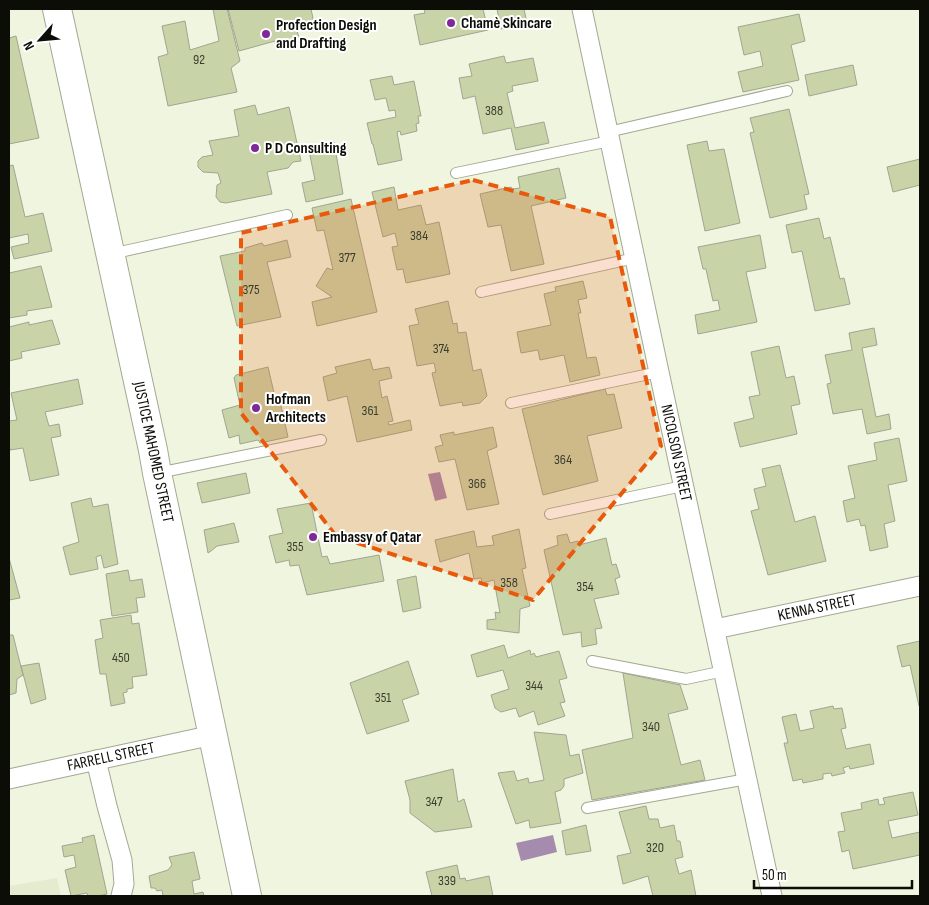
<svg xmlns="http://www.w3.org/2000/svg" width="929" height="905" font-family="'Sofia Sans Condensed',sans-serif">
<style>
.built{fill:#e4ebce}
.water{fill:#a58bae}
.building{fill:#c9d3a8;stroke:#a0a591}
.lines{fill:none;stroke-linecap:round;stroke-linejoin:round}
.service-casing{stroke:#a3a894;stroke-width:12}
.minor-casing{stroke:#a3a894;stroke-width:21}
.secondary-casing{stroke:#a3a894;stroke-width:30}
.service{stroke:#fff;stroke-width:10}
.minor{stroke:#fff;stroke-width:19}
.secondary{stroke:#fff;stroke-width:28}
.marked{fill:#e8590c;fill-opacity:0.2;stroke:#e8590c;stroke-width:4;stroke-dasharray:10 6;stroke-linejoin:round}
.poi-dot{fill:#7e2997;stroke:#fff;stroke-width:2}
.labels{text-anchor:middle;dominant-baseline:central;stroke-width:4;stroke-linejoin:round;paint-order:stroke}
.number-label{font-size:14px;fill:#3a3e2e}
.poi-label{font-size:16px;font-weight:bold;fill:#0b0d06;stroke:#fff;text-anchor:start}
.street-label{font-size:16px;fill:#0b0d06;stroke:#fff}
</style>
<rect width="100%" height="100%" fill="#eff5df"/>
<path class="built" d="M57,878L61,896H9V886Z"/>
<g class="water">
<path d="M440,472L447,498L435,501L428,474Z"/>
<path d="M553,835L557,852L521,861L516,843Z"/>
</g>
<g class="building">
<path d="M213,9H227L240,61L231,68L237,92L168,106L158,57L168,54L162,26L185,21L190,50L219,41Z"/>
<path d="M228,9H313H311L314,23L296,27L300,41L276,47L275,41L239,51Z"/>
<path d="M424,9H483L488,30L420,45L414,15L425,13Z"/>
<path d="M497,9H524L527,23L501,29Z"/>
<path d="M799,14L805,41L791,45L799,80L743,92L738,72L763,66L760,51L744,55L738,27Z"/>
<path d="M16,36L39,138L9,144V38Z"/>
<path d="M504,56L506,63L533,58L538,81L512,86L513,91L507,93L515,128L544,122L549,143L516,150L511,128L483,134L475,96L463,99L459,78L472,76L469,64Z"/>
<path d="M853,65L857,85L809,96L805,75Z"/>
<path d="M392,76L394,85L414,81L421,116H418L419,123L416,124L417,131L401,135L400,131L397,132L402,160L378,165L373,144H372L367,123L396,117L395,110L389,111L386,98L375,100L370,80Z"/>
<path d="M255,105L258,115L289,107L301,161L293,162L288,168L267,172L272,194L226,203L220,202L216,197L217,185L221,183L218,173L203,172L198,167V161L202,157L213,155L209,141L239,136L234,110Z"/>
<path d="M789,109L809,194L804,195L807,209L770,218L750,133L754,132L750,118Z"/>
<path d="M707,141L709,151L724,149L740,223L705,231L687,145Z"/>
<path d="M334,142L343,194L306,202L302,183L315,180L308,146Z"/>
<path d="M920,159V185L893,192L887,167Z"/>
<path d="M13,165L25,217L43,213L52,251L14,259L11,247L29,243L28,234L9,238V166Z"/>
<path d="M559,168L566,198L531,206L544,264L511,271L501,225L488,227L480,194L511,187L512,189L520,188L518,177Z"/>
<path d="M394,187L398,210L421,205L426,225L439,222L450,274L406,283L403,269L397,270L392,247L398,246L395,233L383,237L372,192Z"/>
<path d="M351,199L377,312L317,326L312,302L332,297L316,286L327,268L333,270L324,230L317,231L312,208Z"/>
<path d="M819,218L824,239L830,237L840,279L844,278L850,304L815,311L802,251L792,253L786,225Z"/>
<path d="M760,235L766,268L746,272L757,322L698,334L695,315L720,310L718,300L713,301L706,269H703L698,247Z"/>
<path d="M287,240L291,257L267,262L281,317L237,326L220,256L245,251V248L262,243L264,246Z"/>
<path d="M41,266L52,307L27,311V315L9,318V273Z"/>
<path d="M583,281L587,298L578,300L581,313H578L587,358L596,357L600,375L570,382L564,355L540,360L538,350L521,353L517,332L551,325L544,294L556,291L555,287Z"/>
<path d="M448,301L453,324L457,323L458,333L466,332L473,371L481,369L487,396L480,403L463,406L462,402L440,406L432,373L436,372L434,363L417,366L409,326L419,324L415,309Z"/>
<path d="M52,320L60,344L21,352L22,358L9,361V327L29,322V325Z"/>
<path d="M874,328L877,345L862,348L876,417L889,414L891,429L867,434L862,409L833,414L827,384L831,383L825,355L852,350L849,333Z"/>
<path d="M779,346L786,378L794,376L800,404L791,406L797,434L740,447L734,423L754,418L749,397L760,395L751,352Z"/>
<path d="M370,359L373,370L389,367L392,378L379,381L382,398L387,396L393,421L388,422L389,425L410,420L412,430L357,442L347,396L328,401L323,377L337,373L335,367Z"/>
<path d="M268,367L275,397H279L288,437L260,443L258,440L240,444L239,435L229,438L222,410L240,405L234,378L236,375Z"/>
<path d="M78,379L83,404L45,412L49,426L59,424L61,436L51,438L59,475L30,481L23,448L10,450L9,444V421L17,420L11,393Z"/>
<path d="M605,389L607,395L614,394L622,428L587,436L598,481L543,495L522,409Z"/>
<path d="M493,427L497,447L487,451L499,504L467,510L455,459L439,462L435,447L443,445L440,435L454,432V435Z"/>
<path d="M899,438L907,481L888,485L895,521L884,524L888,547L870,551L865,525L861,526L859,519L847,522L843,501L855,498L848,466L877,460L874,443Z"/>
<path d="M780,465L795,522L815,516L826,561L768,575L751,511L759,509L754,489L766,486L762,469Z"/>
<path d="M246,473L250,493L202,503L197,483Z"/>
<path d="M91,498L93,507L108,504L118,564L104,568L101,555L96,557L98,569L70,575L63,547L79,542L71,503Z"/>
<path d="M311,503L322,557L327,556L330,564L379,555L384,581L307,595L299,565L290,566L289,560L276,563L269,536L283,533L277,509Z"/>
<path d="M234,523L239,542L217,546L211,551L208,553L204,530Z"/>
<path d="M519,529L526,568L522,569L530,606L520,609L519,633L487,629V620L496,619L495,612L500,613L494,580L482,583L481,578L474,579L469,553L440,562L435,540L474,531L477,547L494,545L492,536Z"/>
<path d="M567,534L570,543L578,541L579,545L606,538L612,565L616,564L620,577L615,579L619,594L594,599L602,628L595,629L597,644L582,647L581,632L563,635L544,550L558,545L557,536Z"/>
<path d="M9,558L20,598L9,600Z"/>
<path d="M128,570L130,581L142,579L145,597L136,598L138,612L112,616L106,574Z"/>
<path d="M416,576L421,608L403,612L397,580Z"/>
<path d="M131,615L132,624L139,623L147,675L132,677L133,688L127,689V692L123,693L125,703L111,706L106,674H100L95,640L103,638L100,620Z"/>
<path d="M9,635H13L23,675L17,679L16,693L9,695Z"/>
<path d="M920,641V706H919L910,665L902,667L897,646Z"/>
<path d="M504,645L508,658L530,650L531,655L534,653L536,657L559,651L567,678L559,680L565,702L560,703L565,716L538,725L534,711L519,717L516,708L501,712L495,708L491,695L509,689L503,670L477,677L471,655Z"/>
<path d="M408,661L419,694L402,700L409,721L367,734L350,683Z"/>
<path d="M39,663L46,699L31,704L21,666Z"/>
<path d="M623,673L680,685L688,709L668,714L681,765L700,760L705,780L592,800L582,750L633,738Z"/>
<path d="M833,706L834,709L842,708L846,728L841,729L846,749L870,744L874,764L850,769L849,766L843,768L845,773L832,776L831,773L823,774V779L803,783L802,779L793,781L784,743H788L782,717L796,714L800,731L814,728L810,711Z"/>
<path d="M534,732L566,735L570,756L579,754L583,773L564,779V786L561,790L555,792L561,823L530,828L529,820L516,824L498,773L514,771L517,781L528,778L529,783L544,780Z"/>
<path d="M453,769L458,802L464,799L472,827L435,832L410,813V800L405,781Z"/>
<path d="M913,792L918,815L888,821L892,838L920,832V855L853,869L849,850L842,852L838,832L845,831L841,813L862,809L861,803L878,799L879,805L885,804L883,798Z"/>
<path d="M646,806L649,819H658L660,828L674,825L677,841H680L683,857L675,859L679,874L691,870L696,896H653L648,876L623,884L617,856L631,853L619,812Z"/>
<path d="M586,825L591,851L566,855L562,831Z"/>
<path d="M94,835L107,894L98,896H88L87,893L71,896L65,870L76,867L74,855L64,857L62,846L83,842L82,838Z"/>
<path d="M194,852L200,879L192,881L194,894L203,892L204,896H163L162,890L157,891L155,888H151L149,876L168,870L172,865L169,857Z"/>
<path d="M457,865L460,879L465,878L466,881L489,876L493,896H432L426,872Z"/>
</g>
<g class="lines">
<g class="service-casing">
<g id="service">
<path d="M608,132L787,91"/>
<path d="M456,173L610,141"/>
<path d="M111,254L287,215"/>
<path d="M481,292L635,258"/>
<path d="M511,403L659,372"/>
<path d="M158,473L321,440"/>
<path d="M550,514L683,486"/>
<path d="M592,661L686,679L724,671"/>
<path d="M587,808L747,779"/>
</g>
</g>
<g class="minor-casing">
<g id="minor">
<path d="M582,9L659,372L772,896"/>
<path d="M715,629L920,586"/>
<path d="M96,760L107,806L122,860L124,884L121,896"/>
<path d="M9,779L213,735"/>
</g>
</g>
<g class="secondary-casing">
<path id="secondary" d="M57,9L153,450L157,473L247,896"/>
</g>
<use href="#service" class="service"/>
<use href="#minor" class="minor"/>
<use href="#secondary" class="secondary"/>
</g>
<path class="marked" d="M473,180L610,217L661,446L533,600L336,536L241,413V233Z"/>
<g class="poi-dot">
<circle cx="451" cy="23" r="5"/>
<circle cx="266" cy="34" r="5"/>
<circle cx="255" cy="148" r="5"/>
<circle cx="256" cy="408" r="5"/>
<circle cx="313" cy="537" r="5"/>
</g>
<g class="labels">
<g class="number-label">
<text x="199" y="59">92</text>
<text x="494" y="110">388</text>
<text x="419" y="235">384</text>
<text x="347" y="257">377</text>
<text x="251" y="289">375</text>
<text x="441" y="348">374</text>
<text x="370" y="410">361</text>
<text x="563" y="459">364</text>
<text x="477" y="483">366</text>
<text x="295" y="546">355</text>
<text x="509" y="582">358</text>
<text x="585" y="586">354</text>
<text x="121" y="657">450</text>
<text x="534" y="685">344</text>
<text x="383" y="697">351</text>
<text x="651" y="726">340</text>
<text x="434" y="801">347</text>
<text x="655" y="847">320</text>
<text x="447" y="880">339</text>
</g>
<g class="poi-label">
<text x="461" y="23">Chamè Skincare</text>
<text x="276" y="25">Profection Design<tspan x="276" dy="18">and Drafting</tspan></text>
<text x="265" y="148">P D Consulting</text>
<text x="266" y="399">Hofman<tspan x="266" dy="18">Architects</tspan></text>
<text x="323" y="537">Embassy of Qatar</text>
</g>
<g class="street-label">
<text transform="translate(153 452) rotate(78)">JUSTICE MAHOMED STREET</text>
<text transform="translate(676 453) rotate(78)">NICOLSON STREET</text>
<text transform="translate(817 608) rotate(-12)">KENNA STREET</text>
<text transform="translate(111 757) rotate(-12)">FARRELL STREET</text>
</g>
</g>
<rect width="929" height="905" fill="none" stroke="#0b0d06" stroke-width="20"/>
<g transform="translate(40 40) rotate(243)" stroke="#ffffff" stroke-width="4" paint-order="stroke">
<path d="M0-4L9 19L0 12L-9 19Z" fill="#0b0d06"/>
<text y="-8" font-size="14" font-weight="bold" text-anchor="middle" fill="#0b0d06">N</text>
</g>
<path d="M754 880v8h158v-8" fill="none" stroke="#0b0d06" stroke-width="2.5"/>
<text x="762" y="880" font-size="15" fill="#0b0d06" stroke="#ffffff" stroke-width="4" paint-order="stroke">50 m</text>
</svg>
